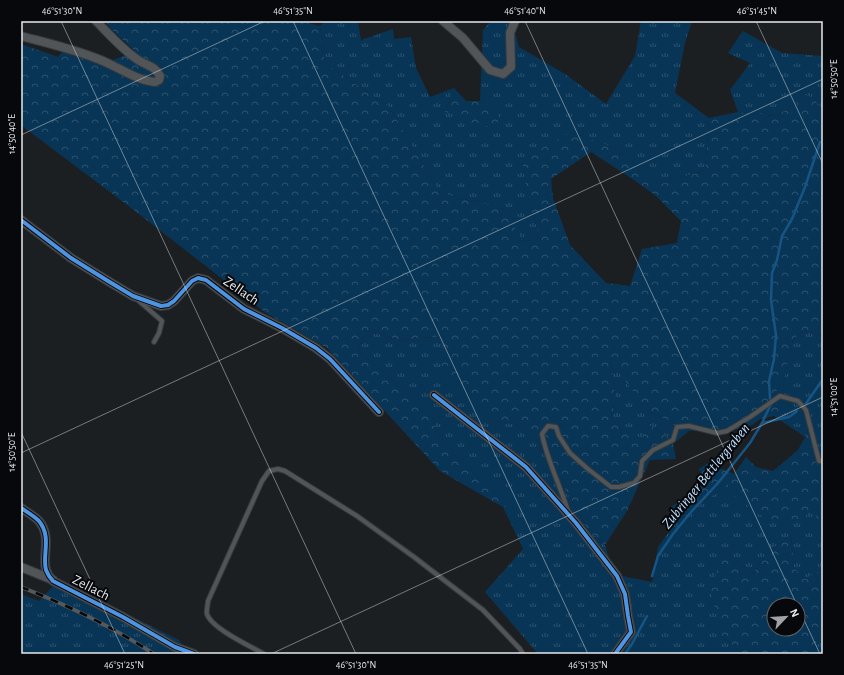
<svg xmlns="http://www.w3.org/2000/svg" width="844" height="675" font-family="'Alegreya Sans',sans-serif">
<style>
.grass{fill:url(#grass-tufts)}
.forest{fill:url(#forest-crowns);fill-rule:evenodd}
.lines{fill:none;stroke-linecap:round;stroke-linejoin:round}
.stream{stroke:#165483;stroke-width:2.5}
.service-casing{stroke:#373a3c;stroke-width:6}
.minor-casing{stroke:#373a3c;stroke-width:10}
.service{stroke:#525558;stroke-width:4}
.minor{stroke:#525558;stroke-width:8}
.rail-casing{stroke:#56595b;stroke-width:4}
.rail{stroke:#06080b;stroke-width:2.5;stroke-dasharray:8;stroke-linecap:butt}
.cycleway-casing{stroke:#06080b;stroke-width:6}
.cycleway{stroke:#4d94e3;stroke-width:4}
.ticks{fill:none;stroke:#e6eaee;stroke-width:1;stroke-opacity:0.45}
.labels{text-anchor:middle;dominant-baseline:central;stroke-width:4;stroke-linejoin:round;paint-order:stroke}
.street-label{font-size:14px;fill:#e6eaee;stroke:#06080b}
.water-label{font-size:15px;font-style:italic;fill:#bfdffe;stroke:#06080b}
.neatline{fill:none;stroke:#e6eaee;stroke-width:1.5}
.ticks-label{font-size:10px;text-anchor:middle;fill:#e6eaee}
</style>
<defs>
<pattern id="grass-tufts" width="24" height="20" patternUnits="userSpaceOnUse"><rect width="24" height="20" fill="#083556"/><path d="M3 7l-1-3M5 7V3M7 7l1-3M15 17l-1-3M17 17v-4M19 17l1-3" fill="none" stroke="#2c526f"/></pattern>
<pattern id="forest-crowns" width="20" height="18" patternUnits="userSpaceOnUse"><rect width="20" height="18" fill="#083556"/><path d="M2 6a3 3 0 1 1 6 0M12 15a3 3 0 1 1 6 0" fill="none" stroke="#2c526f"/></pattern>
</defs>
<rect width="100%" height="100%" fill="#1b1f22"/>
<g class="grass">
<path d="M325,21H358L361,40L393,29L394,39L411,37L416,68L430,97L454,88L445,112L497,109L480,101L483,30L491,21H512L519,47L565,74L606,104L635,56L641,21H692L685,43L675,93L709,118L705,170L661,184L615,148L571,132L528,198L540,238L522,242L504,209L440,193L389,107L325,63L320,26Z"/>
<path d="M743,31L782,53L823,56V112L815,100L807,95L777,116L738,112L730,90L750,63L728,53Z"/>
<path d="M805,330L820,335L823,338V463L816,465L814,432L810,423L805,437L774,416L779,410L776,405L774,396L785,375L793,339Z"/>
<path d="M366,331L401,340L444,336L490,419L517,425L537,442L577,509L587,528L605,545L610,560L622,576L652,582L658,547L676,522L728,484L814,506L821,538L823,539V569L805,579L794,568L791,535L766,553L753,574L725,551L722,636L744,654H538L485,592L523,549L503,507H518L461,462L438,435L433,419L391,379L359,351Z"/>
<path d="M611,360L648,412L674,422L689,431L673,444L667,436L647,424L644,439L622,432L612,418L615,395Z"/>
<path d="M59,580L179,640L187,654H21V594L39,601Z"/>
<path d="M823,625V654H812Z"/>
</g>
<g class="forest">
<path d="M105,21H300L320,26L325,63L389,107L440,193L504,209L523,242L540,238L528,198L522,159L571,132L615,148L661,184L705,170L709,118L738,112L777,116L807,95L815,100L823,112V332L820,335L805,330L793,339L785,375L774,396L776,405L779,410L774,416L760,419L752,425L738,429L689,431L674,422L648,412L611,361L615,395L612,418L622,432L643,438L647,424L667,436L673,444L676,459L650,460L627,511L605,545L587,528L577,509L537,442L517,425L490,419L441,376L443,336L401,340L366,331L359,351L391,379L433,419L438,435L461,462L519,507H503L440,471L327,348L266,313L139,214L21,125V44L58,57L69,44L113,60L135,51L110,28ZM591,152L634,180L656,196L681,221L677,243L642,249L630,286L606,283L570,245L553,198L551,179Z"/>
<path d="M454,88L466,101H480L498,109L499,122L471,132L460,116L445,112Z"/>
<path d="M811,422L814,432L816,465L823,463V539H821L814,507L799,523L766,519L735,497L728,484L676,522L671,507L705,484L699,469L708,463L734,474L746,457L756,467L773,471L798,450L805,437Z"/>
<path d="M791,535L794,568L805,579L823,569V625L812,654H744L722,636L710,589L725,551L753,574L766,553ZM774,605H798V629H774Z"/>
</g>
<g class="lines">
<g class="stream">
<path d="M770,399L769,381L774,359L776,335L771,300L772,273L777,260L782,236L792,219L805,187L820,142"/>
<path d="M805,405L823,379"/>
<path d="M762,423L771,404"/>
<path d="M652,576L658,556L673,534L691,512L718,483L750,443L762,423L789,417L797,411"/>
<path d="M625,654L632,644L647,616"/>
</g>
<g class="service-casing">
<g id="service">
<path d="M139,301L162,321L159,333L154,342"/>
<path d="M568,511C560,485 547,460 542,434L548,426L556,427L559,436L570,453L588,469L611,487H619L634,483L640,476L642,461L653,450L673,440L677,427L689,426L717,433L727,431L750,417L780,396L798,401L806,410L819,461H823V460"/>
<path d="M264,654C250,646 211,628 207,614C206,610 208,605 208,601L262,481L269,471L278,469L285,471L357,516L414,557L483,610L520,649L523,654"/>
</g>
</g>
<g class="minor-casing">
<g id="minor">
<path d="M443,21L463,38L490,70L503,74L511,67L510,33L515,21"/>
<path d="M21,36C47,43 73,49 98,59C117,66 135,80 155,82L159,80L160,76C154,65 147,66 138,60C123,50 109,34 96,21"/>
<path d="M21,220L71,258L108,281L133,296L161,306L168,305L174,301L192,281L198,278L206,280L244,309L282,328L316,348L330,359L379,412"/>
<path d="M434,395L526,467L576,523L617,576L625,594L628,616L631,632L615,654"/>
<path d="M21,508C27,512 34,516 39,521C52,537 42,555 46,570C48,575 50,578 53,581L123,617L175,647L194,654"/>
<path d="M21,567L53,580"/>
</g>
</g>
<use href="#service" class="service"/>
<use href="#minor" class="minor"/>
<g class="rail-casing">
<path id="rail" d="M21,587C67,605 113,627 154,654"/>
</g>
<use href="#rail" class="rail"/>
<g class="cycleway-casing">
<g id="cycleway">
<path d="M21,220L71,258L108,281L133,296L161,306L168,305L174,301L192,281L198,278L206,280L244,309L282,328L316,348L330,359L379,412"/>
<path d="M434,395L526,467L576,523L617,576L625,594L628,616L631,632L615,654"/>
<path d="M21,508C27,512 34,516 39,521C52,537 42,555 46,570C48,575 50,578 53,581L123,617L175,647L194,654"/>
</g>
</g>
<use href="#cycleway" class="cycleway"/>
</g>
<path class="ticks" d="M61,21L356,654M293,21L588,654M525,21L797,605M756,21L823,164M21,135L265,21M21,432L125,654M21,453L823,79M798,607L820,654M271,654L823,397"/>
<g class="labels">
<g class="street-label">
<text transform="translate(241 291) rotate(34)">Zellach</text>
<text transform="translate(91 588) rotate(27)">Zellach</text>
</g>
<g class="water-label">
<text transform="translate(706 476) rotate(-51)">Zubringer Bettlergraben</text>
</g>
</g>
<rect width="844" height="675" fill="none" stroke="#06080b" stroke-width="44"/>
<g transform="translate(786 617) rotate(65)"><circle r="19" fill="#06080b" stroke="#606266"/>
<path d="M0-3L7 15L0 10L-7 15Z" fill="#9fa3a7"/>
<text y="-6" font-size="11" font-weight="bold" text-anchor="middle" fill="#e6eaee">N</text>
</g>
<rect x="22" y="22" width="800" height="631" class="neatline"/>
<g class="ticks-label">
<text x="62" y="14">46°51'30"N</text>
<text x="293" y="14">46°51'35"N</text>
<text x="525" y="14">46°51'40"N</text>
<text x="757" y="14">46°51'45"N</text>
<text transform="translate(833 79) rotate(-90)" y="4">14°50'50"E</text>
<text transform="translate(11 134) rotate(-90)" y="4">14°50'40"E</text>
<text transform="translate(833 397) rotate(-90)" y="4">14°51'00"E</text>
<text transform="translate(11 452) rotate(-90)" y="4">14°50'50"E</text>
<text x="124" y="668">46°51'25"N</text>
<text x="356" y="668">46°51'30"N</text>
<text x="588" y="668">46°51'35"N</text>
</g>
</svg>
